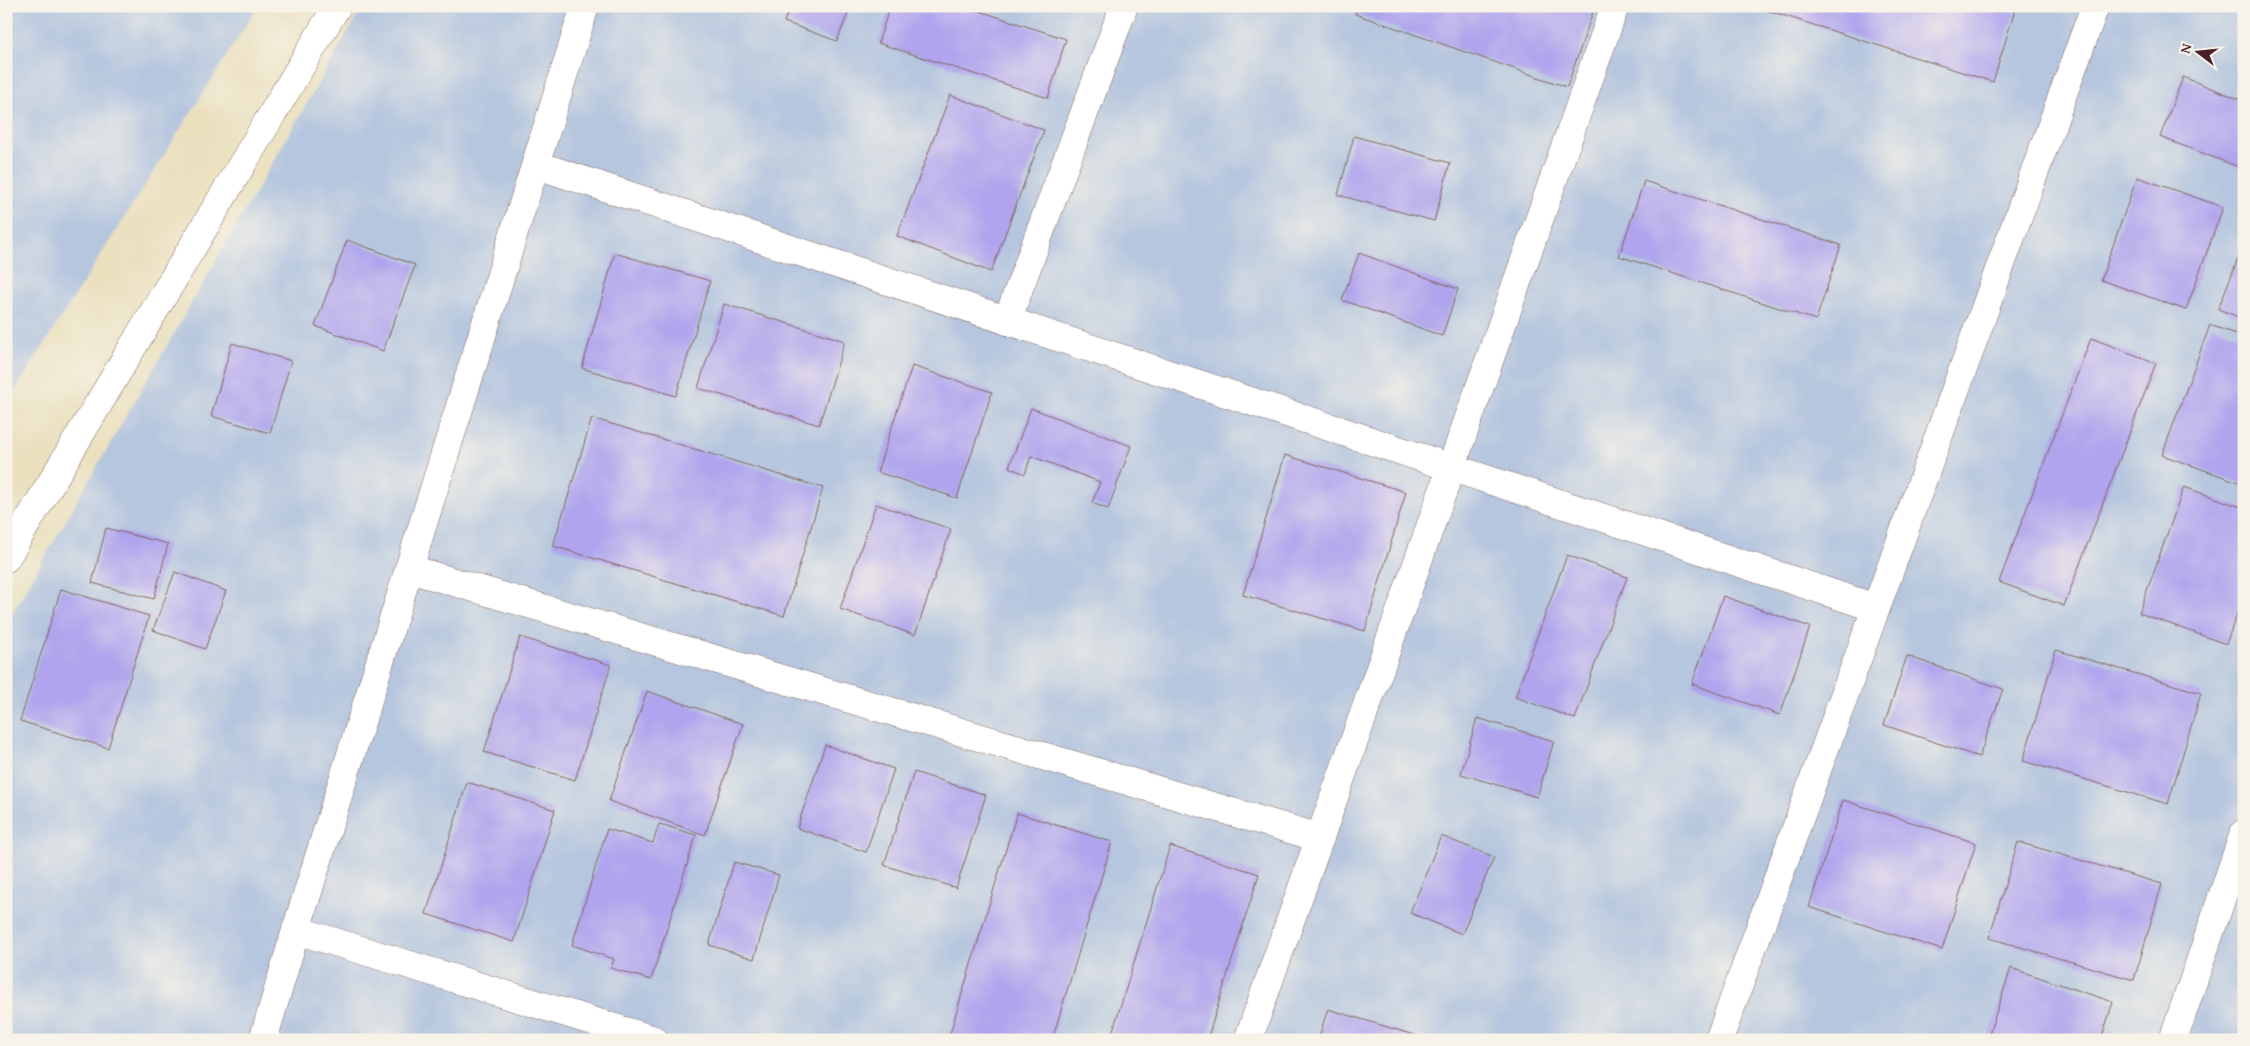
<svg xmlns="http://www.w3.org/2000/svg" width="2250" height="1046" font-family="'Gentium Book Plus',serif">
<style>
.industrial{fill:#b6c6de}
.building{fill:#afa4ed}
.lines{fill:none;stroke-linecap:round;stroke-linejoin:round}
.minor-casing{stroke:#82635e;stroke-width:29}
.minor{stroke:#fff;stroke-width:28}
</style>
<rect width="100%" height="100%" fill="#f7f3e8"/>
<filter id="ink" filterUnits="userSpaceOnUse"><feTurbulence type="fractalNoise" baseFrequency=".02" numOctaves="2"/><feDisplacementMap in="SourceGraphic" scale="10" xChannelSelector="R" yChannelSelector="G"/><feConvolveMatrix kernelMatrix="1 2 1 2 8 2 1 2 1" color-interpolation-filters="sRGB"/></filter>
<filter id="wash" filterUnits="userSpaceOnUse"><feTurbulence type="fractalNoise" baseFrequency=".0096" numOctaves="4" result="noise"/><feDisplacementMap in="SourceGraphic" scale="20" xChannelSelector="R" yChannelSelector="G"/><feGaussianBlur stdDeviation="1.12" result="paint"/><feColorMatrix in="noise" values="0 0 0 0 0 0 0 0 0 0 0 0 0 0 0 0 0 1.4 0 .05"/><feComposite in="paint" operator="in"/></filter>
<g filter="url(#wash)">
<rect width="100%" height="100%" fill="#eae0be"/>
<g class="industrial">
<path d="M6,6H258L6,405Z"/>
<path d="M363,6H2244V1040H6V624Z"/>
</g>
<g id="blocks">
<g class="building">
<path d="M790,6H851L837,41L784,22Z"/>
<path d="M890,6H964L1066,39L1048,98L878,43Z"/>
<path d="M1358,6H1595L1567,87L1355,14Z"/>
<path d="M1754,6H2016L1993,82Z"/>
<path d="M2183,77L2244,101V169L2160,137Z"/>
<path d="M950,95L1044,130L991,272L897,236Z"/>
<path d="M1354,136L1450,163L1434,221L1338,195Z"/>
<path d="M2137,177L2223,207L2186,310L2101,280Z"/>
<path d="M1644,181L1841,245L1816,320L1619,256Z"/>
<path d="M347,240L415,265L383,351L315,326Z"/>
<path d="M2244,244V319L2218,309Z"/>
<path d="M615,253L710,281L676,396L582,368Z"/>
<path d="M1359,253L1458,289L1442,336L1342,300Z"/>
<path d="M724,304L845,341L819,425L698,388Z"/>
<path d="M2210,325L2244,337V484L2162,455Z"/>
<path d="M2091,338L2156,363L2064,606L1999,582Z"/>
<path d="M232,343L291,361L270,433L211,416Z"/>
<path d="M912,366L992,392L957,498L877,472Z"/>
<path d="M1031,408L1131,446L1108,509L1092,503L1100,482L1031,456L1025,474L1009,467Z"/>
<path d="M592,418L823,488L784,616L553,546Z"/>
<path d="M1285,455L1406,492L1365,631L1243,595Z"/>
<path d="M2184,487L2244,508V595L2226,644L2139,613Z"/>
<path d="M876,504L951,529L915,635L840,609Z"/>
<path d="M106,528L168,544L154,599L92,583Z"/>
<path d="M1567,555L1627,577L1575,719L1515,697Z"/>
<path d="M175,572L226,591L205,649L153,630Z"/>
<path d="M61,589L149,616L108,748L20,721Z"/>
<path d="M1723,596L1810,627L1780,715L1692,684Z"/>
<path d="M520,637L611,665L575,780L484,752Z"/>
<path d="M2056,650L2201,693L2168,804L2023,761Z"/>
<path d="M1907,656L2003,689L1979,757L1884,725Z"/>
<path d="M647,691L743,724L705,835L609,801Z"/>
<path d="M1477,718L1554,741L1537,797L1461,774Z"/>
<path d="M825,745L894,769L866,852L797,828Z"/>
<path d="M914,772L986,795L956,888L884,865Z"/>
<path d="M467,782L555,810L514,942L426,914Z"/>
<path d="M1843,800L1976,843L1942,950L1809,907Z"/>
<path d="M1017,813L1112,842L1052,1040H948Z"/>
<path d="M659,824L696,835L651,980L611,968L614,959L572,945L607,829L653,843Z"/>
<path d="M1441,836L1494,857L1462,934L1410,913Z"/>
<path d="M2018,842L2162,884L2134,980L1989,938Z"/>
<path d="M1170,846L1259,874L1207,1040H1110Z"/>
<path d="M734,862L779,875L754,959L709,945Z"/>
<path d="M2011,968L2113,1002L2101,1040H1987Z"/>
<path d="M1328,1009L1427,1039L1426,1040H1318Z"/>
</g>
</g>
</g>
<g filter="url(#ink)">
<use href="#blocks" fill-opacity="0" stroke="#82635e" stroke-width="1"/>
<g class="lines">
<g class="minor-casing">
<g id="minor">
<path d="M537,165L1876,608"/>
<path d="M1007,321L1124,6"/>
<path d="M6,558L337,6"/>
<path d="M410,569L1320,838"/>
<path d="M296,930L654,1040"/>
<path d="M263,1040L296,930L585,6"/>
<path d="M1248,1040L1615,6"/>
<path d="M1719,1040L2095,6"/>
<path d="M2173,1040L2244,833"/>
</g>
</g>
<use href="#minor" class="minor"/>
</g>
</g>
<rect width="2250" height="1046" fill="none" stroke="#f7f3e8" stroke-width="25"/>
<g transform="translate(2198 52) rotate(286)" stroke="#f7f3e8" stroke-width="4" paint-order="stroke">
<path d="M0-4L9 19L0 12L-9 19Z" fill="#4a1f2b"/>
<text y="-8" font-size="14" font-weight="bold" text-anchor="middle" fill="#4a1f2b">N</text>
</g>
</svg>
